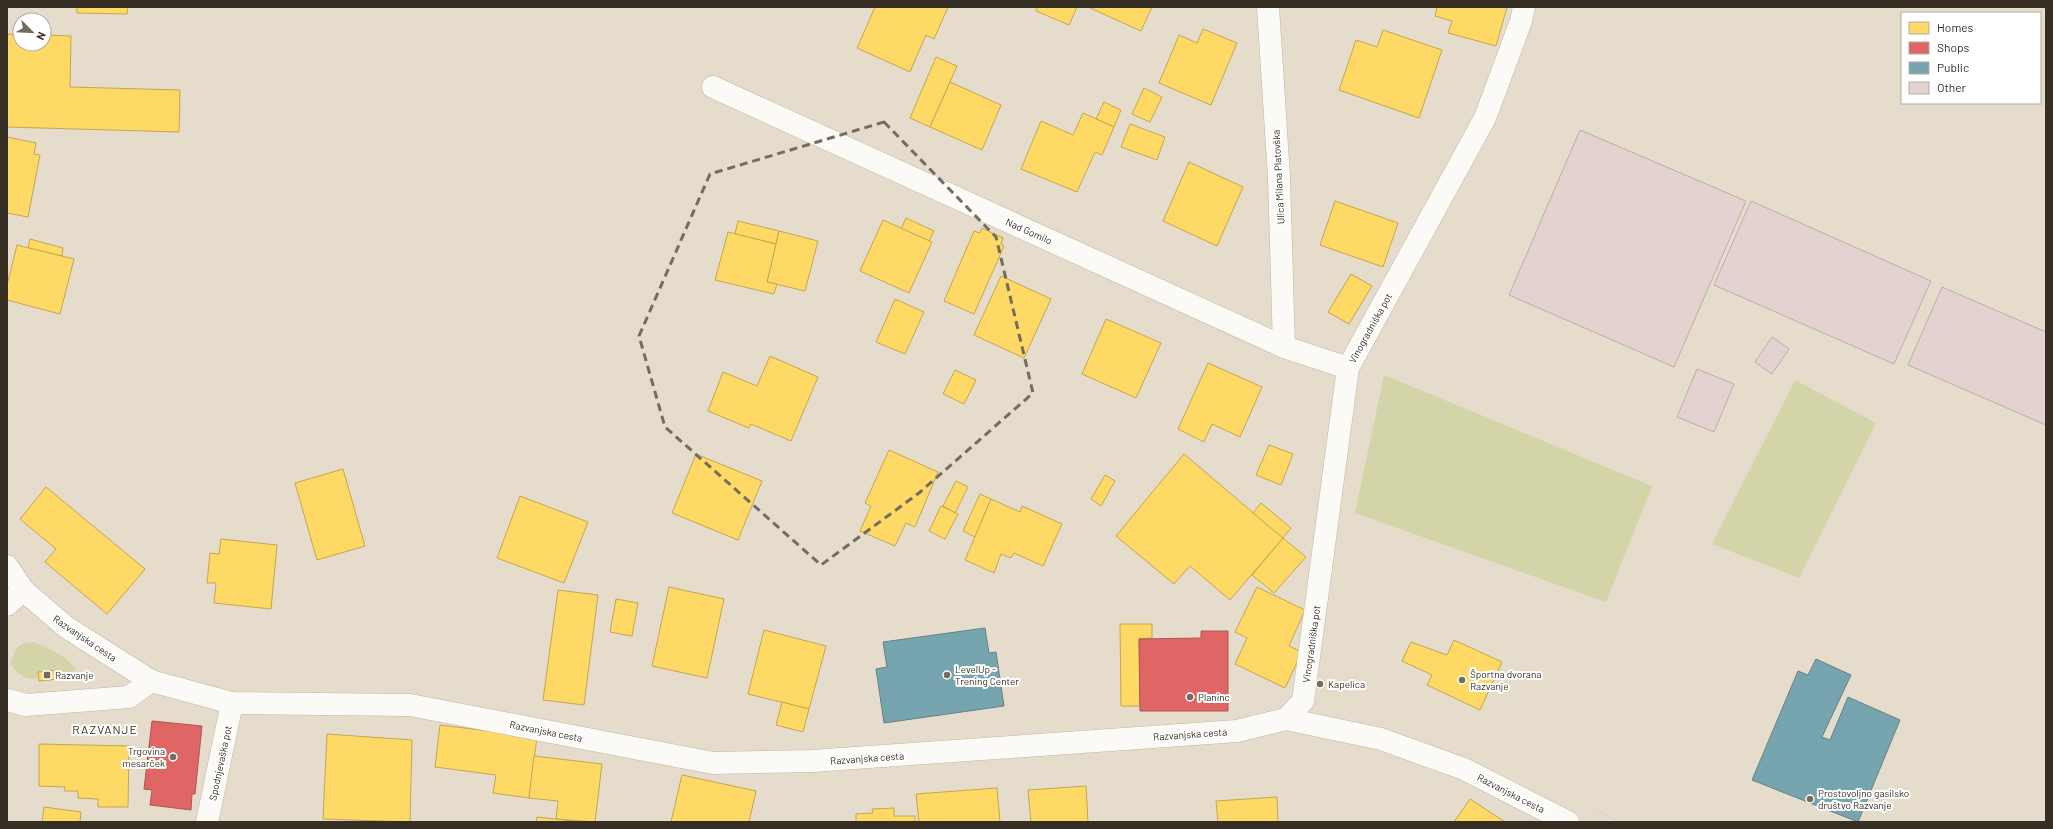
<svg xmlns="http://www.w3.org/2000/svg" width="2053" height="829" font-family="Barlow,sans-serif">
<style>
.green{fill:#d3d5a9}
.homes{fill:#ffd966;stroke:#c3a652}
.shops{fill:#e06666;stroke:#ad5652}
.public{fill:#76a5af;stroke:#638285}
.building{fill:#e4d2d0;stroke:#baafaa}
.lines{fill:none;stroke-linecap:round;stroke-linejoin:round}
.minor-casing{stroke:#beb6a8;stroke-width:23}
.tertiary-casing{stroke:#beb6a8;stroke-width:23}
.path{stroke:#dad7d2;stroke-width:2.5;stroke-dasharray:3 2;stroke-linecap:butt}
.minor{stroke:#fbfaf7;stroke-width:22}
.tertiary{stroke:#fbfaf7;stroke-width:22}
.marked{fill:none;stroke:#746c5e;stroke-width:3;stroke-dasharray:8 5;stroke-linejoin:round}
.poi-dot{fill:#746c5e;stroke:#fff;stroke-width:1.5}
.labels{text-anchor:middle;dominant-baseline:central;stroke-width:4;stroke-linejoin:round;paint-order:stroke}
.street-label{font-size:10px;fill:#372f23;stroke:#fff}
.poi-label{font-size:10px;fill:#372f23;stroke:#fff;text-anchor:start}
.quarter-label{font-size:12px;letter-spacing:1px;fill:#372f23;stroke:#fff}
</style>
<rect width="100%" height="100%" fill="#e6dccb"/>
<g class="green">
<path d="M1384,375L1652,486L1606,602L1355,513Z"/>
<path d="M1795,380L1876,423L1799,578L1712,544Z"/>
<path d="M35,642C50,649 66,656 76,669L70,678L59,679V670L38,672L37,678C25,681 16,673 10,663C17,647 16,643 35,642Z"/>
</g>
<g class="homes">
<path d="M77,7H128L127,14L77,13Z"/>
<path d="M875,7H948L934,39L926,35L910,72L857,48Z"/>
<path d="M1038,7H1077L1069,25L1036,11Z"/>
<path d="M1088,7H1152L1141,31Z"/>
<path d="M1437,7H1507L1496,46L1448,33L1452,21L1435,16Z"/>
<path d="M1203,29L1237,43L1211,105L1159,83L1179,35L1197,43Z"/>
<path d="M1383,30L1442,50L1419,118L1339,90L1356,40L1377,47Z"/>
<path d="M7,34L20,35V44H44V35L71,36L70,87L180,90L179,132L7,127Z"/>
<path d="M936,57L957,66L930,127L910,118Z"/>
<path d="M950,82L1001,105L982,150L930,127Z"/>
<path d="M1144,88L1162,97L1150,122L1132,114Z"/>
<path d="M1104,102L1121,110L1114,127L1096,119Z"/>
<path d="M1083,113L1114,127L1102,155L1095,152L1077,192L1021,169L1041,121L1073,135Z"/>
<path d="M1130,124L1165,137L1157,160L1121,147Z"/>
<path d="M7,137L36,143L34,154L40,155L28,217L7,213Z"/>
<path d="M1189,162L1243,187L1217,246L1163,221Z"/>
<path d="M1335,201L1398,223L1383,267L1320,245Z"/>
<path d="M906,218L934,231L929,241L901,229Z"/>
<path d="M883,220L932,242L909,293L860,271Z"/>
<path d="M738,221L779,231L776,244L735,234Z"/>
<path d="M982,228L1003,238L1001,244L1004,246L974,314L944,301L974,231L980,233Z"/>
<path d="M779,231L818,241L805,291L767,282Z"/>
<path d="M728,232L776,244L767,282L777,284L774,294L715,280Z"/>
<path d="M30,239L63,248L62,256L28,248Z"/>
<path d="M17,245L74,259L60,314L7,300V285Z"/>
<path d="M1351,274L1372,286L1349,324L1328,312Z"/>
<path d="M1001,276L1051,299L1024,358L974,335Z"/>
<path d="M895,299L924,312L905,354L876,342Z"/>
<path d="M1106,319L1161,343L1136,398L1082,374Z"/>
<path d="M770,356L818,377L791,441L751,424L749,428L708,411L723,372L757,386Z"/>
<path d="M1208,363L1262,387L1240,437L1212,424L1204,442L1178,429Z"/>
<path d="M955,370L976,380L964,404L943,394Z"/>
<path d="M1269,445L1293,454L1281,485L1256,475Z"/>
<path d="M889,450L938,472L915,527L906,523L895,546L860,531L871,506L865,503Z"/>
<path d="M696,454L762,481L738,540L672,513Z"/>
<path d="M1184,454L1283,538L1230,600L1190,566L1174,584L1116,536Z"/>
<path d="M343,469L365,546L317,560L295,483Z"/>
<path d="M1105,475L1115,481L1101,506L1091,499Z"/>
<path d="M956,481L968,487L955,513L943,506Z"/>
<path d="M46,487L145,569L107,614L45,562L56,549L20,519Z"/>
<path d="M980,494L991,499L975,537L963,531Z"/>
<path d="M520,496L588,522L564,583L497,558Z"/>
<path d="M991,499L1020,512L1022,506L1062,524L1043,566L1014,553L1011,558L1001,554L994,573L965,560Z"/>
<path d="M1261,503L1291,528L1283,538L1253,513Z"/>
<path d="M941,506L958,514L945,539L929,531Z"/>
<path d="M1283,538L1306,557L1274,593L1252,575Z"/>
<path d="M221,539L277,545L271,609L214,603L216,583H207L210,553L219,554Z"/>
<path d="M669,587L724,599L707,678L652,666Z"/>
<path d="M1257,587L1305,610L1289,646L1302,652L1285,688L1235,664L1247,638L1235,632Z"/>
<path d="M558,590L598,595L584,705L543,700Z"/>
<path d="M616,599L638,603L632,636L610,632Z"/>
<path d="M1120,624H1152V638L1139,639L1140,706H1121Z"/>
<path d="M764,630L826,646L809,709L748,694Z"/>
<path d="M1454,640L1502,662L1480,710L1427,685L1432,675L1402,661L1411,642L1447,655Z"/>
<path d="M59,670V679L39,681L38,672Z"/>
<path d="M782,702L809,709L803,732L776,725Z"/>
<path d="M440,725L537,737L529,798L493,793L496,775L435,767Z"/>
<path d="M327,734L412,740L410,822L323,819Z"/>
<path d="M39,744L129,746L128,807H98V799L78,798V791H64L65,787L39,786Z"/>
<path d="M534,756L602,764L595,822L556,819L558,801L529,798Z"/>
<path d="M682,775L756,791L749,822H671Z"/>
<path d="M1086,786L1088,822H1031L1028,790Z"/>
<path d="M997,788L1000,822H919L916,794Z"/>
<path d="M1277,797L1278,822H1218L1216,801Z"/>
<path d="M1470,799L1505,822H1454Z"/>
<path d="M44,807L81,812L80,822H42Z"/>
<path d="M894,808V816H915V822H856V814L873,813L872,809Z"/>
<path d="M537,817L556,819L582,822H536Z"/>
</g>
<g class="shops">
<path d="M1201,631H1228V711H1140L1139,639L1201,638Z"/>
<path d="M152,721L202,726L195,794H192L191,810L150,805L152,790L144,789Z"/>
</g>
<g class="public">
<path d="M985,628L989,653L996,652L1004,706L884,723L876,669L887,667L883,642Z"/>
<path d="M1816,659L1851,675L1822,737L1830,740L1848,697L1900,720L1858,822L1752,780L1798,671L1808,675Z"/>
</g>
<g class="building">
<path d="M1580,130L1746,201L1674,367L1509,295Z"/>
<path d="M1751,201L1931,281L1894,364L1714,285Z"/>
<path d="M1942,287L2046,332V425L1908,365Z"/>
<path d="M1772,337L1789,349L1772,374L1755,362Z"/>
<path d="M1697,369L1734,384L1714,432L1677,417Z"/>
</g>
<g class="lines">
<g class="minor-casing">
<g id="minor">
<path d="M1268,7L1279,177L1284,347"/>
<path d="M713,87L1284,347L1348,368"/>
<path d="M7,605L23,590"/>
<path d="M7,700L26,705L129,697L151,681"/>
<path d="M1286,719L1303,701L1348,368L1485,118L1521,21L1524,7"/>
<path d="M207,822L232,703"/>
</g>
</g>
<g class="tertiary-casing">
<path id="tertiary" d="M7,566L23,590L66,627L151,681L232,703L410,705L713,763L812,761L1237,731L1286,719L1381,739L1464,769L1568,822"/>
</g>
<path class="path" d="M1595,810L1619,822"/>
<use href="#minor" class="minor"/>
<use href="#tertiary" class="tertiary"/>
</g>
<path class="marked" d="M884,122L996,237L1033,393L919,493L821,565L665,427L639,336L710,174Z"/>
<g class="poi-dot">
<rect x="43" y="671" width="8" height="8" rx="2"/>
<circle cx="947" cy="675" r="4"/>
<circle cx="1462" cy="680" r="4"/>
<circle cx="1320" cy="684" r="4"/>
<circle cx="1190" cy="697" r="4"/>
<circle cx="173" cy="757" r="4"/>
<circle cx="1810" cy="799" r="4"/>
</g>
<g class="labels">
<g class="street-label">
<text transform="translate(1278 177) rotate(-93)">Ulica Milana Platovška</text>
<text transform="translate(1029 231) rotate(24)">Nad Gomilo</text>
<text transform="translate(1370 328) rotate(-61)">Vinogradniška pot</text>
<text transform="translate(85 638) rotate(34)">Razvanjska cesta</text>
<text transform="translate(1311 644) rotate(-82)">Vinogradniška pot</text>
<text transform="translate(546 731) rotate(11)">Razvanjska cesta</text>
<text transform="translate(1190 734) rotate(-4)">Razvanjska cesta</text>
<text transform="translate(867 758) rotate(-4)">Razvanjska cesta</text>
<text transform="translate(220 763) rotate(-78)">Spodnjevaška pot</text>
<text transform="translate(1511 793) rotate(27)">Razvanjska cesta</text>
</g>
<g class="poi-label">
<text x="955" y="669">LevelUp -<tspan x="955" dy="12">Trening Center</tspan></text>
<text x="1470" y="674">Športna dvorana<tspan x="1470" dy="12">Razvanje</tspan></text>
<text x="55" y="675">Razvanje</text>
<text x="1328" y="684">Kapelica</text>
<text x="1198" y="697">Planinc</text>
<text x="165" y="751" text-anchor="end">Trgovina<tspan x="165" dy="12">mesarček</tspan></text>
<text x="1818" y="793">Prostovoljno gasilsko<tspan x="1818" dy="12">društvo Razvanje</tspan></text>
</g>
<g class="quarter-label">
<text x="105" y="729">RAZVANJE</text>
</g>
</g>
<rect width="2053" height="829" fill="none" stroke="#372f23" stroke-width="16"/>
<rect x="1901" y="12" width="140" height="92" fill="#ffffff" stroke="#afaca7"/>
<rect x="1909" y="22" width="20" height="12" fill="#ffd966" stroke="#afaca7"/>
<text x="1937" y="32" font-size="12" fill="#372f23">Homes</text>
<rect x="1909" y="42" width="20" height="12" fill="#e06666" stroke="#afaca7"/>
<text x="1937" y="52" font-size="12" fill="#372f23">Shops</text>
<rect x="1909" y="62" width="20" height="12" fill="#76a5af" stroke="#afaca7"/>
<text x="1937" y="72" font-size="12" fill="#372f23">Public</text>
<rect x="1909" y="82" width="20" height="12" fill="#e4d2d0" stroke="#afaca7"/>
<text x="1937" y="92" font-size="12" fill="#372f23">Other</text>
<g transform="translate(32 32) rotate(114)"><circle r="19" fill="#ffffff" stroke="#afaca7"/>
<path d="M0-3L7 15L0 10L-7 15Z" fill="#746c5e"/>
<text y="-6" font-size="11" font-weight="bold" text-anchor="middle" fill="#372f23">N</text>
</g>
</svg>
